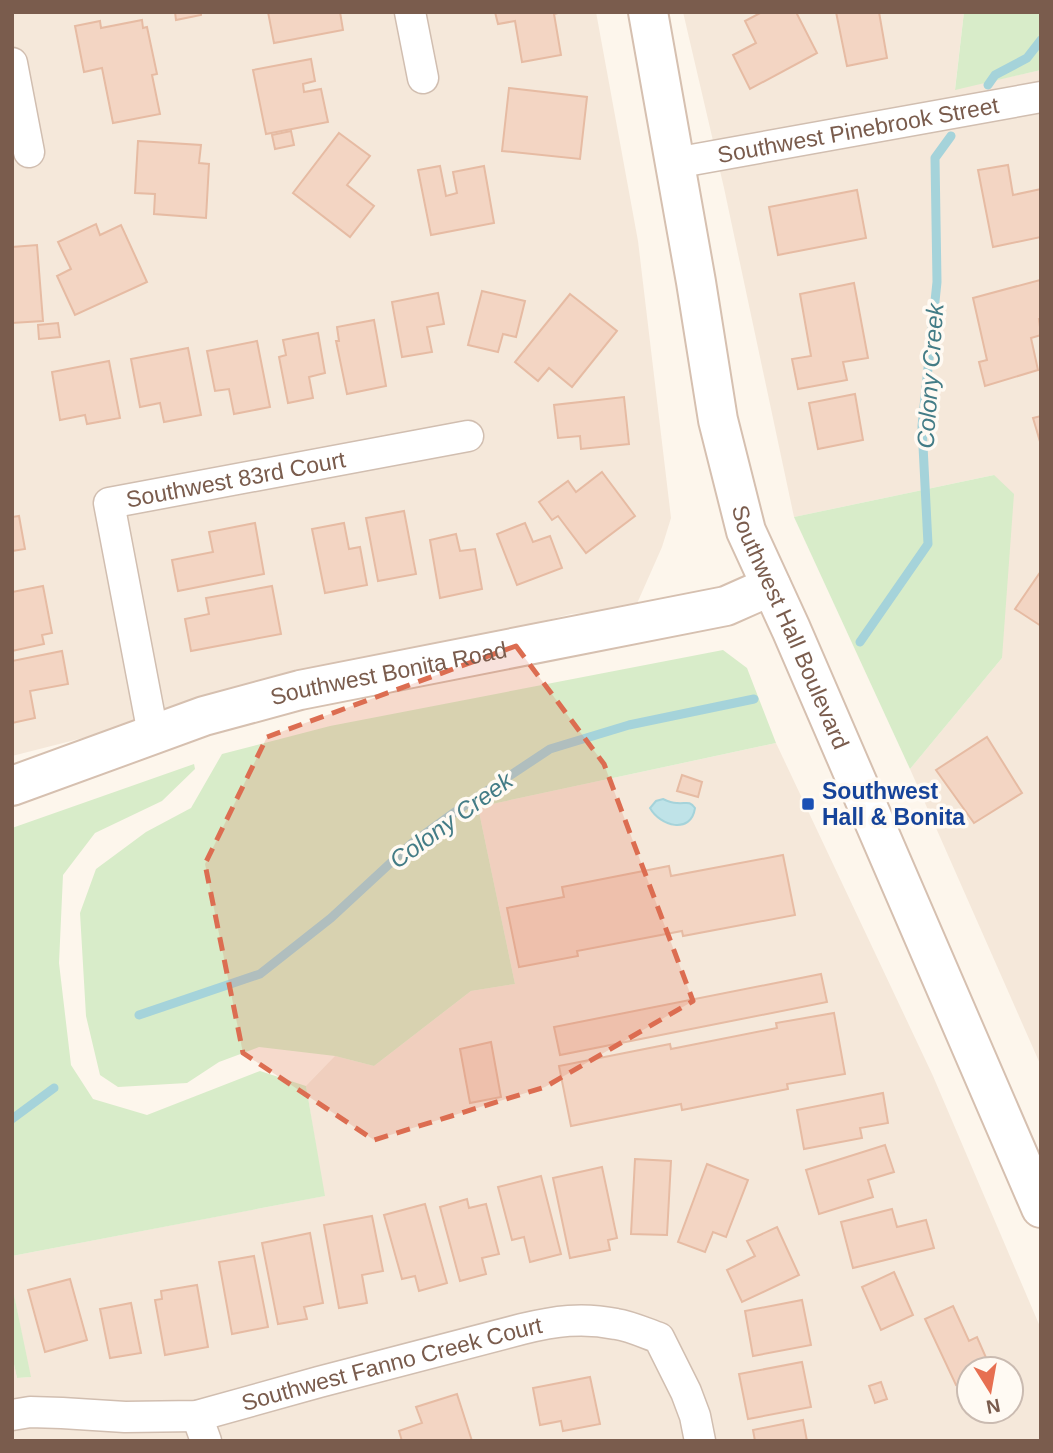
<svg xmlns="http://www.w3.org/2000/svg" width="1053" height="1453" font-family="Helvetica,sans-serif">
<style>
.residential{fill:#f5e8da;fill-rule:evenodd}
.green{fill:#d8ecc9}
.water{fill:#bfe3e8;stroke:#a5d3da;stroke-width:2}
.lines{fill:none;stroke-linecap:round;stroke-linejoin:round}
.stream{stroke:#a5d3da;stroke-width:9}
.building{fill:#f3d5c3;stroke:#e6bba3;stroke-width:2}
.minor-casing{stroke:#d1beb0;stroke-width:33}
.secondary-casing{stroke:#d6c0b0;stroke-width:42}
.minor{stroke:#fff;stroke-width:30}
.secondary{stroke:#fff;stroke-width:38}
.marked{fill:#dc6d51;fill-opacity:0.2;stroke:#dc6d51;stroke-width:5;stroke-dasharray:14 9;stroke-linejoin:round}
.transit-dot{fill:#1a4fb4;stroke:#fffaf3;stroke-width:2.5}
.labels{text-anchor:middle;dominant-baseline:central;stroke-width:7;stroke-linejoin:round;paint-order:stroke}
.street-label{font-size:23px;fill:#7a5c4d;stroke:#fffaf3}
.transit-label{font-size:23px;font-weight:bold;fill:#164399;stroke:#fffaf3;text-anchor:start}
.water-label{font-size:24px;font-style:italic;fill:#437c86;stroke:#fffaf3}
</style>
<rect width="100%" height="100%" fill="#fdf6ec"/>
<g class="residential">
<path d="M12,12H596L638,241L671,518L662,547L635,608L571,614L12,756Z"/>
<path d="M683,12H964L955,89L1041,70V1066L910,769L1002,658L994,475L794,517L724,188Z"/>
<path d="M776,743L933,1076L1041,1329V1441H12V1355L17,1378L30,1377L12,1285V1256L324,1196L306,1086L335,1056L374,1066L471,991L515,984L478,807ZM969,1369H1011V1411H969Z"/>
</g>
<g class="green">
<path d="M964,12H1041V70L955,90Z"/>
<path d="M994,475L1014,494L1002,658L910,769L794,517Z"/>
<path d="M723,650L747,668L776,743L478,807L515,984L471,991L374,1066L335,1056L259,1047L219,1062L187,1083L118,1087L100,1075L86,1016L80,913L96,869L146,832L191,808L222,754L330,726Z"/>
<path d="M194,764L195,769L162,801L95,833L63,875L59,963L71,1065L93,1099L147,1115L260,1071L306,1086L325,1196L12,1256V828Z"/>
<path d="M12,1285L31,1377L17,1378L12,1355Z"/>
</g>
<path class="water" d="M663,799C667,801 673,803 677,803C686,804 689,800 695,808C691,835 660,826 650,808L656,801Z"/>
<g class="lines">
<g class="stream">
<path d="M988,85L995,75L1027,58L1041,40"/>
<path d="M860,642L928,544L922,426L937,282L935,158L951,136"/>
<path d="M139,1015L260,974L331,918L411,844L455,812L550,749L629,725L754,699"/>
<path d="M12,1119L54,1088"/>
</g>
</g>
<g class="building">
<path d="M175,12H201V15L176,20Z"/>
<path d="M268,12H340L343,30L274,43Z"/>
<path d="M495,12H562L554,14L561,55L522,62L515,21L498,24Z"/>
<path d="M762,12H796L817,53L750,89L733,55L756,43L745,21Z"/>
<path d="M836,12H879L887,58L847,66Z"/>
<path d="M142,20L143,28L147,27L157,74L152,75L160,114L113,123L102,68L84,72L75,26L100,21L101,28Z"/>
<path d="M311,59L315,81L303,84L304,92L321,89L328,122L266,134L253,70Z"/>
<path d="M509,88L587,97L580,159L502,151Z"/>
<path d="M291,131L294,145L275,149L272,135Z"/>
<path d="M339,133L370,156L347,185L374,206L350,237L293,193Z"/>
<path d="M138,141L201,145L199,163L209,164L206,218L154,214L155,194L135,193Z"/>
<path d="M1008,165L1013,195L1041,189V237L993,247L978,170Z"/>
<path d="M440,166L446,196L457,193L453,172L484,166L494,223L431,235L418,170Z"/>
<path d="M857,190L866,238L778,255L769,207Z"/>
<path d="M96,224L100,235L121,225L147,282L75,315L57,276L71,269L58,242Z"/>
<path d="M37,245L43,321L12,323V247Z"/>
<path d="M1040,280L1041,319H1039L1041,335L1031,338L1038,370L985,386L979,362L987,360L973,298Z"/>
<path d="M854,283L868,358L843,362L847,380L798,389L792,359L811,356L800,294Z"/>
<path d="M482,291L525,301L516,337L503,334L498,352L468,345Z"/>
<path d="M438,293L444,324L427,327L432,352L402,357L392,302Z"/>
<path d="M570,294L617,331L572,387L549,368L538,381L515,362Z"/>
<path d="M374,320L386,386L347,394L336,341H339L337,327Z"/>
<path d="M58,323L60,337L39,339L38,325Z"/>
<path d="M318,333L325,373L309,377L313,398L288,403L279,357L286,355L283,340Z"/>
<path d="M257,341L270,407L234,414L229,389L215,391L207,351Z"/>
<path d="M188,348L201,415L164,422L160,403L140,407L131,359Z"/>
<path d="M109,361L120,418L87,424L85,415L60,420L52,372Z"/>
<path d="M855,394L863,440L818,449L809,403Z"/>
<path d="M624,397L629,444L581,449L580,436L558,438L554,405Z"/>
<path d="M1041,416V445L1033,418Z"/>
<path d="M602,472L635,516L586,553L558,516L552,520L539,502L568,481L576,492Z"/>
<path d="M404,511L416,574L378,581L366,518Z"/>
<path d="M19,516L25,549L12,551V517Z"/>
<path d="M255,523L264,574L178,591L172,560L213,552L209,532Z"/>
<path d="M344,523L349,549L360,547L367,585L325,593L312,529Z"/>
<path d="M525,523L533,542L550,536L562,568L517,585L497,534Z"/>
<path d="M456,534L460,551L475,549L482,589L440,598L430,540Z"/>
<path d="M1041,571V626L1015,609Z"/>
<path d="M43,586L52,633L42,635L44,644L12,651V592Z"/>
<path d="M272,586L281,634L191,651L185,619L209,614L206,598Z"/>
<path d="M62,651L68,684L30,691L35,718L12,723V661Z"/>
<path d="M987,737L1022,793L974,823L936,770Z"/>
<path d="M682,775L702,782L698,797L677,791Z"/>
<path d="M783,855L795,915L683,936L682,931L577,951L578,956L519,967L507,908L564,897L562,887L669,866L671,876Z"/>
<path d="M821,974L827,1002L560,1055L554,1027Z"/>
<path d="M834,1013L845,1074L787,1084L788,1089L682,1110L681,1104L571,1126L559,1066L670,1044L671,1049L777,1028L776,1023Z"/>
<path d="M491,1042L501,1097L470,1103L460,1049Z"/>
<path d="M883,1093L888,1123L860,1128L862,1138L804,1149L797,1110Z"/>
<path d="M885,1145L894,1172L868,1180L873,1197L819,1214L806,1170Z"/>
<path d="M635,1159L671,1161L667,1235L631,1234Z"/>
<path d="M707,1164L748,1180L726,1237L713,1232L705,1252L678,1242Z"/>
<path d="M602,1167L617,1238L608,1240L610,1250L570,1258L553,1178Z"/>
<path d="M541,1176L561,1254L530,1262L524,1237L512,1240L498,1187Z"/>
<path d="M467,1199L469,1208L486,1204L499,1254L482,1258L486,1274L460,1281L440,1207Z"/>
<path d="M425,1204L447,1283L419,1291L415,1276L402,1279L384,1215Z"/>
<path d="M892,1209L897,1227L926,1220L934,1248L853,1268L841,1222Z"/>
<path d="M372,1216L383,1271L362,1275L367,1303L339,1308L324,1225Z"/>
<path d="M777,1227L799,1275L742,1302L727,1270L755,1256L747,1241Z"/>
<path d="M310,1233L323,1303L304,1307L307,1319L278,1324L262,1243Z"/>
<path d="M254,1256L268,1327L232,1334L219,1262Z"/>
<path d="M894,1272L913,1315L881,1330L862,1287Z"/>
<path d="M70,1279L87,1340L45,1352L28,1290Z"/>
<path d="M197,1285L208,1347L165,1355L155,1300L162,1299L161,1291Z"/>
<path d="M802,1300L811,1345L753,1356L745,1311Z"/>
<path d="M131,1303L141,1353L110,1358L100,1309Z"/>
<path d="M953,1306L969,1341L977,1337L991,1369H969V1379L956,1385L925,1319Z"/>
<path d="M802,1362L811,1407L748,1419L739,1374Z"/>
<path d="M590,1377L600,1424L563,1431L561,1421L540,1425L533,1388Z"/>
<path d="M881,1382L887,1399L875,1403L869,1386Z"/>
<path d="M457,1394L472,1441H402L399,1431L422,1423L416,1407Z"/>
<path d="M803,1420L807,1441H755L753,1430Z"/>
</g>
<g class="lines">
<g class="minor-casing">
<g id="minor">
<path d="M410,12L423,78"/>
<path d="M12,63L29,152"/>
<path id="s1" d="M675,163L1041,97"/>
<path id="s2" d="M153,734L109,503L468,436"/>
<path id="s3" d="M12,1415L30,1412L62,1413L125,1417L197,1416L319,1382L522,1329C555,1321 582,1317 616,1324C630,1326 645,1333 659,1338L686,1392L695,1416L700,1441"/>
<path d="M197,1416L206,1441"/>
</g>
</g>
<g class="secondary-casing">
<g id="secondary">
<path id="s4" d="M648,12L696,282L718,420L746,531L791,629L1041,1208"/>
<path id="s5" d="M12,786L204,716L300,690L726,606L771,586"/>
</g>
</g>
<use href="#minor" class="minor"/>
<use href="#secondary" class="secondary"/>
</g>
<path class="marked" d="M516,646L604,764L693,1001L545,1087L374,1140L243,1053L205,864L267,737Z"/>
<rect class="transit-dot" x="801" y="797" width="14" height="14" rx="3.5"/>
<g class="labels">
<g class="street-label">
<text stroke="none"><textPath href="#s1" startOffset="186">Southwest Pinebrook Street</textPath></text>
<text stroke="none"><textPath href="#s2" startOffset="364">Southwest 83rd Court</textPath></text>
<text stroke="none"><textPath href="#s4" startOffset="634">Southwest Hall Boulevard</textPath></text>
<text stroke="none"><textPath href="#s5" startOffset="394">Southwest Bonita Road</textPath></text>
<text stroke="none"><textPath href="#s3" startOffset="387">Southwest Fanno Creek Court</textPath></text>
</g>
<g class="transit-label">
<text x="822" y="791">Southwest<tspan x="822" dy="26">Hall &amp; Bonita</tspan></text>
</g>
<g class="water-label">
<text transform="translate(930 376) rotate(-86)">Colony Creek</text>
<text transform="translate(451 820) rotate(-36)">Colony Creek</text>
</g>
</g>
<rect width="1053" height="1453" fill="none" stroke="#7a5c4d" stroke-width="28"/>
<g transform="translate(990 1390) rotate(169)"><circle r="33" fill="#fffaf3" stroke="#cabbb1" stroke-width="2"/>
<path d="M0-5L12 26L0 18L-12 26Z" fill="#e76f51"/>
<text y="-10" font-size="19" font-weight="bold" text-anchor="middle" fill="#7a5c4d">N</text>
</g>
</svg>
